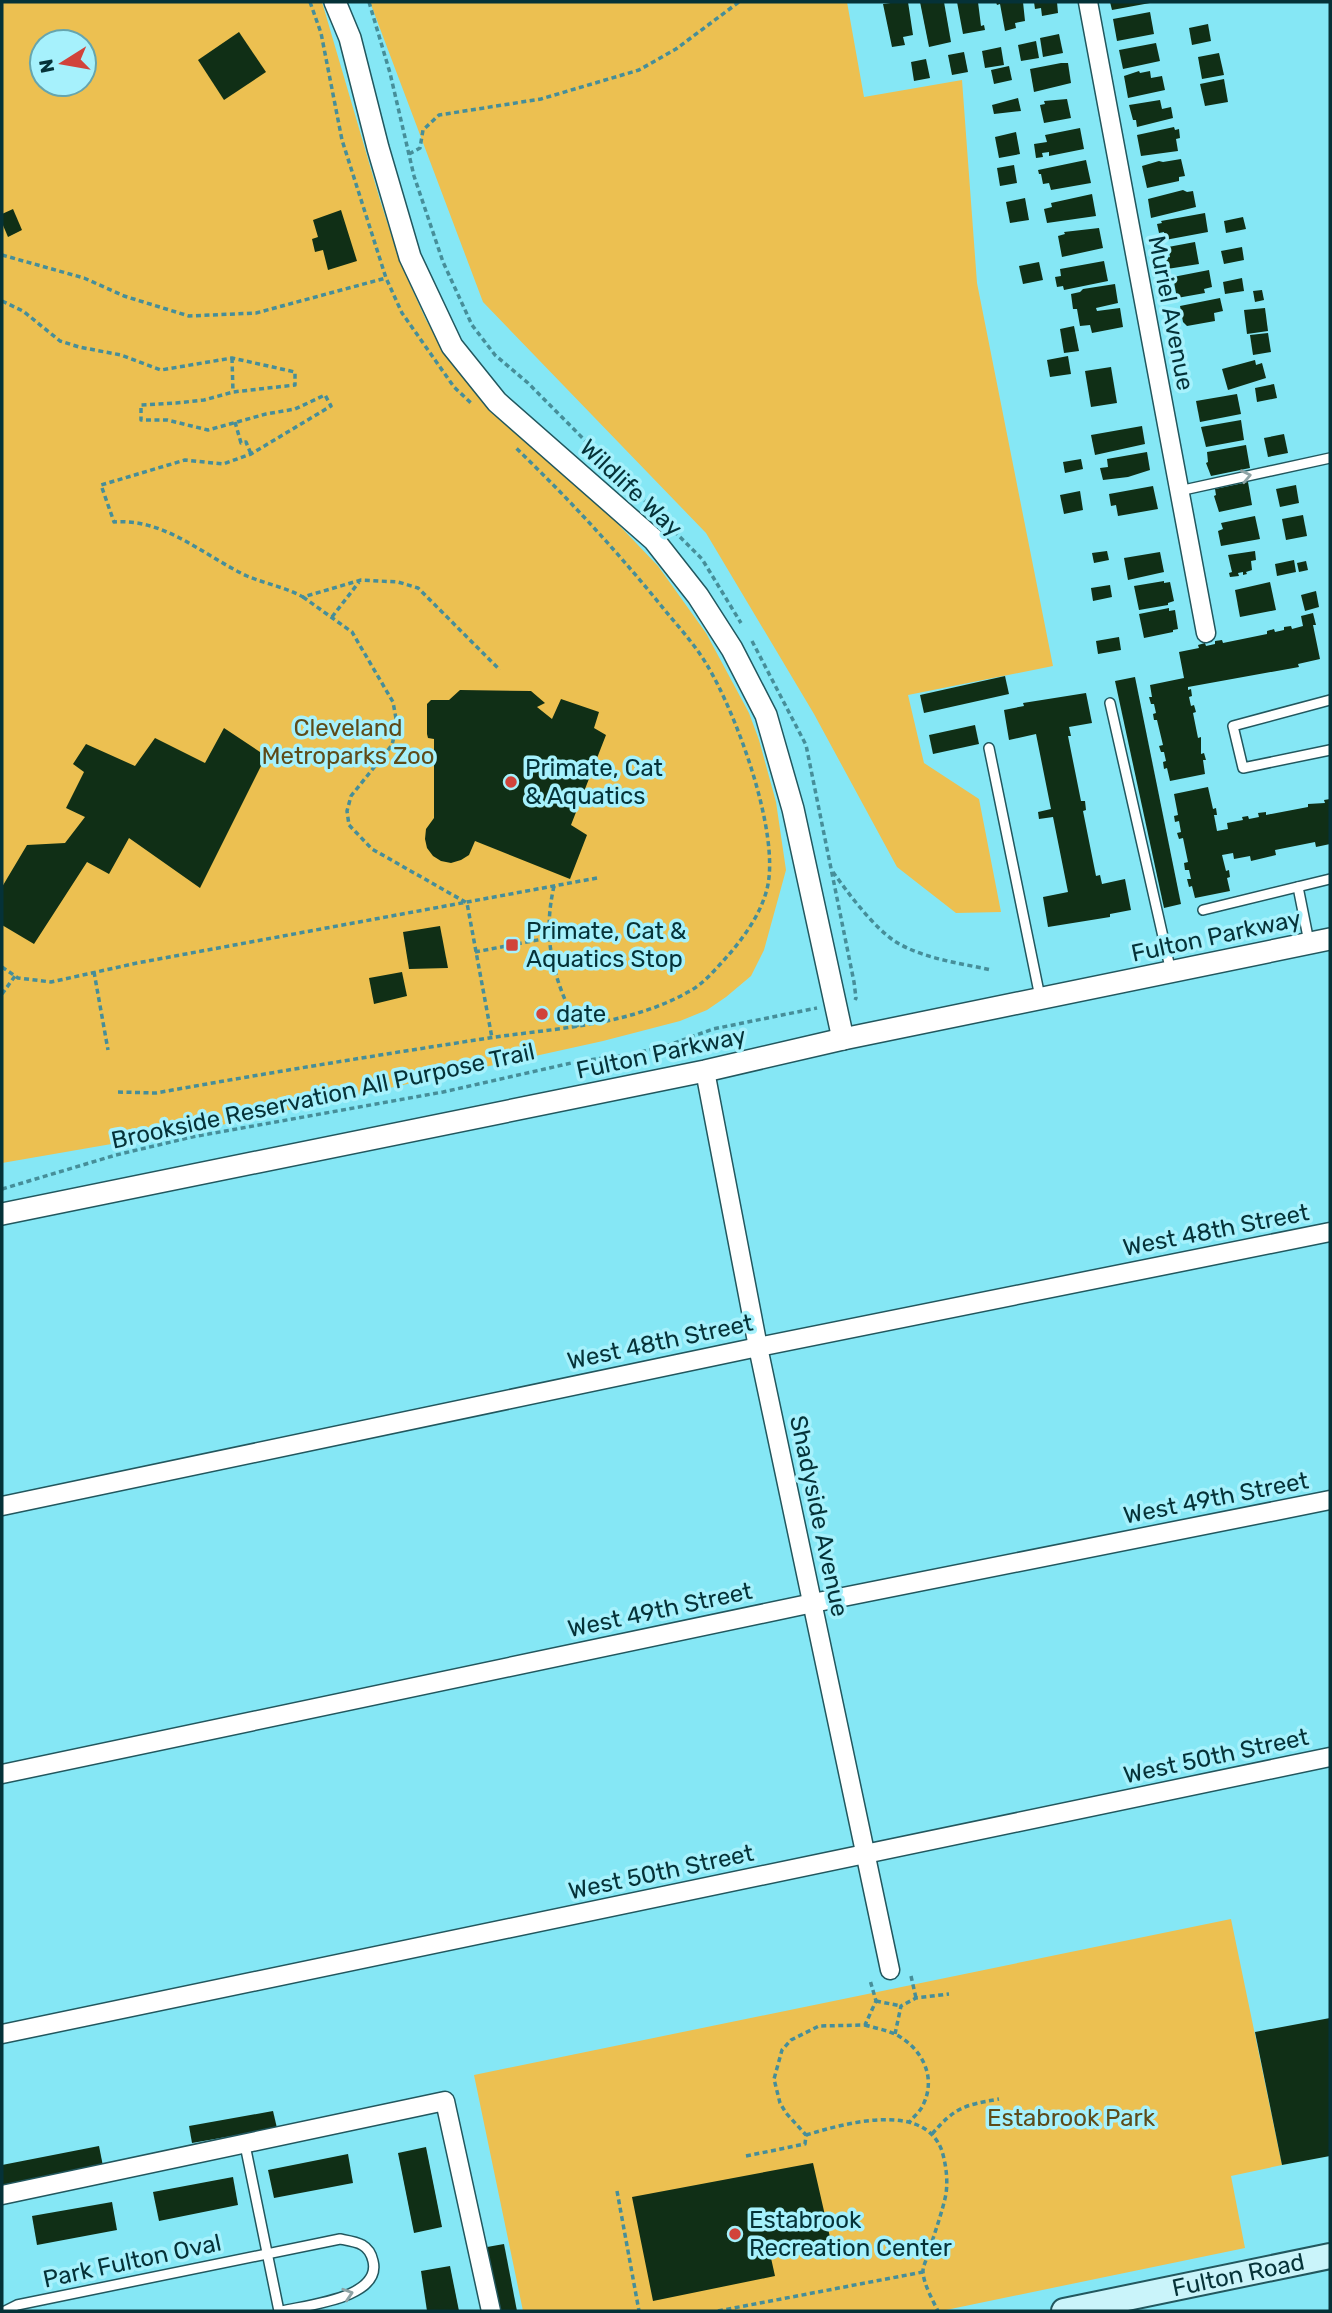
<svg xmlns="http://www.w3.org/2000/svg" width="1332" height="2313" font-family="Rubik,sans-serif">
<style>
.green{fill:#ecc051;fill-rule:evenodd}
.building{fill:#102f16}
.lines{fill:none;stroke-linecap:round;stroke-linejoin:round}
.service-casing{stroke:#22575e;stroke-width:12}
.minor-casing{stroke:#22575e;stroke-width:21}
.tertiary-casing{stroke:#22575e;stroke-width:24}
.secondary-casing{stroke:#22575e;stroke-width:28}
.path{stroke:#468e99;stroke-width:3.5;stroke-dasharray:5 3.5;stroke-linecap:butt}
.service{stroke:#fff;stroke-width:9}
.minor{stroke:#fff;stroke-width:18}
.tertiary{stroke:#fff;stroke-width:21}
.secondary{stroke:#caf4fa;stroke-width:24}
.oneway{stroke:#8ea3a5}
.poi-dot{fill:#d1433b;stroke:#a6f1fc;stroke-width:2.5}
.labels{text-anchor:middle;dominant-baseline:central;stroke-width:7;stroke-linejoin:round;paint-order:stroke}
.street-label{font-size:24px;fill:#053238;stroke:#a6f1fc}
.park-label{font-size:24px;fill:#5e4b19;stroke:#a6f1fc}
.poi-label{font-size:24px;fill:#053238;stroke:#a6f1fc;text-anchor:start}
</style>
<rect width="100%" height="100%" fill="#85e7f5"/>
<g class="green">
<path d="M2,2H322L380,200L400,262L426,320L442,347L459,372L485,402L595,500L658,566L706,633L749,713L759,740L776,802L786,870L764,950L751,976L726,997L707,1010L680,1021L603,1041L221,1125L2,1163ZM42,42H84V84H42Z"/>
<path d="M370,2H847L864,97L962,80L977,283L1053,666L908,695L924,763L979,799L1001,912L956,913L897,867L814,714L706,533L483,302Z"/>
<path d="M1231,1919L1282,2165L1231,2176L1245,2248L941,2311H523L474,2075Z"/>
</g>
<g class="building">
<path d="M898,2H908L913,35L903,37L905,45L892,47L883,4Z"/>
<path d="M920,2H944L951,42L929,47Z"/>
<path d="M957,2H978L981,26L984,25L985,30L963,34Z"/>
<path d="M996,2H1023L1025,21L1015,23L1016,28L1005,31L1000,4L997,5Z"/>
<path d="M1034,2H1057L1058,13L1042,16L1041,8L1035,9Z"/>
<path d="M1110,2H1150V3L1112,10Z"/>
<path d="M1150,12L1154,34L1117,41L1113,19Z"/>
<path d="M1208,24L1211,41L1192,45L1189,28Z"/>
<path d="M239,32L266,72L224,100L198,60Z"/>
<path d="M1059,34L1063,53L1043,57L1040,38Z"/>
<path d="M1036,41L1039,58L1021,61L1018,45Z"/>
<path d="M1156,43L1160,61L1123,69L1119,50Z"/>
<path d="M1001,47L1004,65L985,68L982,51Z"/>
<path d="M964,52L968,72L952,75L948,55Z"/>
<path d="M1219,53L1224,75L1202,79L1198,57Z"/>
<path d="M926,59L930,78L914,81L911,62Z"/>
<path d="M1061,63H1068L1071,83L1034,92L1030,69Z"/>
<path d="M1009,66L1012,80L994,84L991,70Z"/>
<path d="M1139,71L1140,73L1150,71L1151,78L1162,76L1165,90L1128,98L1124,76Z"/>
<path d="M1224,79L1228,102L1205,106L1200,84Z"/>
<path d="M1018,98L1021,111L994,114L992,105Z"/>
<path d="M1067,99L1071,118L1044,123L1040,105L1045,104L1044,101Z"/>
<path d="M1160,100L1162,109L1171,107L1173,118L1137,127L1136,120H1133L1129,105Z"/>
<path d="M1174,127L1175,130L1179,129L1180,138L1176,139L1178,151L1141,156L1137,135Z"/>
<path d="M1080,128L1084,149L1049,156V152L1042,153L1043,157L1036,158L1034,144L1047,142L1045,135Z"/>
<path d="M1016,132L1020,154L999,158L995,137Z"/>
<path d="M1181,159L1185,176L1179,177V181L1147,188L1142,166L1159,161L1163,162Z"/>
<path d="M1086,160L1091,183L1051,190L1049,183L1043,184L1041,174H1039L1038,170Z"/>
<path d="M1014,165L1017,183L1000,186L997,168Z"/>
<path d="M1183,190L1187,192L1193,191L1196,207L1151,218L1148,199Z"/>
<path d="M1092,194L1096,216L1047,223L1044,209L1052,207L1051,203Z"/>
<path d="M1025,198L1029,220L1010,223L1006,202Z"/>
<path d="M13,209L22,230L8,237L2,223V214Z"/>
<path d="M341,210L357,261L328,270L323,250L315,252L312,239L318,237L313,220Z"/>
<path d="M1205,213L1208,232L1165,240L1164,232L1159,233L1157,224L1162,223L1161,221Z"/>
<path d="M1243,217L1246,229L1226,233L1224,221Z"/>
<path d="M1099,228L1103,248L1062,257L1058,236L1065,234L1064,232Z"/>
<path d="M1195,242L1199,264L1167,269L1165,258L1170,257L1168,247Z"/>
<path d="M1242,247L1244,260L1224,264L1221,251Z"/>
<path d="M1104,261L1108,281L1064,290L1063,286L1057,287L1055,277L1061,276L1060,269Z"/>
<path d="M1039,262L1043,280L1023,284L1019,266Z"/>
<path d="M1209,270L1212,287L1204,289L1205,293L1177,298L1173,277Z"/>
<path d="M1242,278L1244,291L1225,294L1223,282Z"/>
<path d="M1115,284L1118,303L1096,308L1097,311L1120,308L1123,327L1092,333L1090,325L1080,326L1077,309H1073L1071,294L1080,292L1083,289Z"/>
<path d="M1262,290L1264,300L1255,302L1253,291Z"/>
<path d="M1220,298L1223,311L1214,313L1215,321L1187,326L1183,322L1180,306Z"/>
<path d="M1265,308L1268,331L1247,334L1244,310Z"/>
<path d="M1074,326L1079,351L1064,353L1060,329Z"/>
<path d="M1268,333L1271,352L1253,355L1250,335Z"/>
<path d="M1068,356L1071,374L1050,377L1047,360Z"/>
<path d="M1255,360L1256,365L1262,363L1266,378L1228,390L1222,369Z"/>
<path d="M1111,367L1117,403L1091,407L1085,371Z"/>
<path d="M1274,384L1277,398L1257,402L1255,388Z"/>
<path d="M1237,394L1241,414L1200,422L1196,401Z"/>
<path d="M1241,420L1244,440L1206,447L1201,427Z"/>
<path d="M1142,426L1145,444L1095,455L1091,435Z"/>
<path d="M1284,434L1288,453L1268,457L1264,438Z"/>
<path d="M1246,445L1250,468L1211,476L1206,463L1208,462L1207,452Z"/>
<path d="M1147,452L1150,470L1128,477L1103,480L1100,468L1108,467L1107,459Z"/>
<path d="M1081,459L1083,469L1065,473L1063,462Z"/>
<path d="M1248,482L1252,505L1219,512L1214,496L1216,495L1215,489Z"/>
<path d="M1296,485L1299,503L1280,507L1276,489Z"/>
<path d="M1153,486L1158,509L1118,516L1116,505L1111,506L1109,494Z"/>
<path d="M1080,491L1083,510L1064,514L1060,495Z"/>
<path d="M1303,515L1307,536L1286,540L1282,519Z"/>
<path d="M1255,516L1260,539L1221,546L1218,531L1223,529L1221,523Z"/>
<path d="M1107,551L1109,560L1094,563L1092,553Z"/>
<path d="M1255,551L1256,560L1251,561L1252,570L1246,572L1247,574L1243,575V572L1238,573L1239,576L1230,577L1229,573L1232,572L1228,555Z"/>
<path d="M1160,552L1164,572L1128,580L1124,558Z"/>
<path d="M1294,560L1296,572L1277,576L1275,564Z"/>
<path d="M1306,561L1308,570L1299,572L1297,563Z"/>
<path d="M1164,581V583L1170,582L1174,601L1168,603V605L1139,610L1134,586Z"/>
<path d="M1270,582L1276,610L1240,617L1235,590Z"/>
<path d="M1110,585L1112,597L1093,601L1091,588Z"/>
<path d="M1316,591L1319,607L1305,611L1301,595Z"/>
<path d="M1169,608V611L1175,610L1178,629L1173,630V632L1144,638L1139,614Z"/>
<path d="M1313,613L1316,625H1313L1320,659L1298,664L1299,667L1188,687V690L1191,689L1192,696L1189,697L1191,706L1194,705L1196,712L1193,713L1198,738L1201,737V754L1204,753L1206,760H1203L1205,774L1170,781L1167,768L1164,769L1163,762L1166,761L1164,752H1161L1159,746L1163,745L1157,720H1154L1153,714L1156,713L1154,704H1151L1149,697H1152L1150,685L1184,678L1179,652L1199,648L1198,645L1205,643L1206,646L1215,644V641L1222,640L1223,643L1267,634V631L1274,629L1275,632L1284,630V627L1291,626L1292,629L1303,626L1301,616Z"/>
<path d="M1119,637L1121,650L1098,654L1096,641Z"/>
<path d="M1005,676L1009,694L924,713L920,695Z"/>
<path d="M1135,677L1181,904L1164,908L1115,681Z"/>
<path d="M460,690L531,691L545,703L537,707L552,719L561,699L599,712L594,728L606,735L571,825L587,835L570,879L475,841L469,855L461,860L451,863L441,861L433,856L427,848L425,839L426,829L434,818V739L428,738L427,734V704L431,700H449Z"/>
<path d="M1086,693L1092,723L1069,727L1071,736H1068L1081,801H1085L1086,810L1083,811L1096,876L1100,875L1102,884L1125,879L1131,910L1110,914V917L1048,927L1043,897L1068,892L1053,817L1039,819L1038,812L1051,809L1036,734L1009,740L1004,710L1024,706L1023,703Z"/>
<path d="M975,725L979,744L933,754L929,735Z"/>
<path d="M224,728L266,756L200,888L129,838L109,874L87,862L34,944L2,925V887L27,845L65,843L85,817L66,808L84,772L73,764L86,744L135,766L155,738L205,763Z"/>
<path d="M1208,787L1213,809L1216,808L1217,815H1214L1217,831L1228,829L1227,823L1243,820L1242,817L1248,816L1249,819L1259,817L1258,813L1266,812V815L1308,807V804L1325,803L1324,800L1330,799V844L1316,847L1315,842L1275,850L1276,855L1251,861L1250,856L1234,859L1233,853L1222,855L1226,871L1229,870L1230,877L1227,878L1230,891L1195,898L1192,886L1189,887L1187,879H1191L1189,870H1185L1184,863L1188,862L1183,838L1179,839L1177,833L1181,832L1179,821L1175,822L1174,816L1178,815L1174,794Z"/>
<path d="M440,926L448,968L409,969L403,932Z"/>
<path d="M402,972L407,996L374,1004L369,978Z"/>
<path d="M1330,2018V2156L1282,2165L1255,2032Z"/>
<path d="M273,2111L277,2128L192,2143L189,2126Z"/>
<path d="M99,2146L103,2166L2,2185V2165Z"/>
<path d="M426,2147L442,2227L414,2233L398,2153Z"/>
<path d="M348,2154L353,2183L274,2198L268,2170Z"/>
<path d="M813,2163L832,2246L771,2258L775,2276L653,2301L632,2197Z"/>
<path d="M233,2177L238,2205L159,2221L153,2192Z"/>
<path d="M112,2202L117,2230L37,2245L32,2216Z"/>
<path d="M504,2244L517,2311H499L487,2247Z"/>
<path d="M450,2266L459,2311H427L421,2271Z"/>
</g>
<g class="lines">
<g class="service-casing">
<g id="service">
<path d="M1179,491L1330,458"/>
<path d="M1330,700L1233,726L1243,768L1330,750"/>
<path d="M1110,703L1171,972"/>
<path d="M989,748L1040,997"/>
<path d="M1298,887L1309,942"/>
<path d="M1203,910L1330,879"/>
<path d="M245,2145L279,2311"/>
<path d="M5,2311L17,2305L340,2239C356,2242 369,2243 373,2261C382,2298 307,2305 282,2311"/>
</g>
</g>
<g class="minor-casing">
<g id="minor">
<path d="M1088,2L1206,633"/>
<path d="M705,1071L758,1347L890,1970"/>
<path d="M2,1506L758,1347L1330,1232"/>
<path d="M2,1774L813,1603L1330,1500"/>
<path d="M2,2034L1330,1757"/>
<path d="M2,2195L445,2101L491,2311"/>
</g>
</g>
<g class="tertiary-casing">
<g id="tertiary">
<path d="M335,2L350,38L378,148L410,257L452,346L497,402L654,540L698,596L732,649L766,715L793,809L843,1039"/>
<path d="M2,1214L705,1071L843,1039L1330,939"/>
</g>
</g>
<g class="secondary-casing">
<g id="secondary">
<path id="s1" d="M1064,2311L1330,2256"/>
</g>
</g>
<g class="path">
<path d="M310,2L321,33L342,140L386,278L402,313L454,387L471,403"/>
<path d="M369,2L390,73L414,176L443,262L472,325L495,355L528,383L659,515"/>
<path d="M409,154L420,148L423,130L439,115L541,99L639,70L676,49L739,2"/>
<path d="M2,255L84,278L124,296L189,316L256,313L386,278"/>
<path d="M2,301L23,311L60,341L79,347L121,355L161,370L232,358L295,372V385L233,392L204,400L176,403L141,405V420H167L208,430L266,414L295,409L325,395L331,406L251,454L223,464L185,460L101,485L114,522C165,518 204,556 247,576C266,584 285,587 303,597L361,580L398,582L418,588L500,670"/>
<path d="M232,358L233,392"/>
<path d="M235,422L241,443L246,442L251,454"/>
<path d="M674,531L702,559L741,623"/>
<path d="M303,597L352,632L393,702L397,724L392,745L351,796L347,811L349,825L372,849L467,903L492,1038"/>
<path d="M332,617L359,582"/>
<path d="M752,641L806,745L854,982L856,998L855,1000"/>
<path d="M833,872C848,893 874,928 896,942C924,959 960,963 991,970"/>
<path d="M554,886C542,939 553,979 578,1027"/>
<path d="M475,952L548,938"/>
<path d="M2,967L18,978L51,982L137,963L597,878"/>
<path d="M94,972L108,1050"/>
<path d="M2,994L15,976"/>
<path d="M118,1092L156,1093C267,1073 378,1055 489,1038C555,1028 628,1026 688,992C702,985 713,972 724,960C742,940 760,916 767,889C781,834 736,713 707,665C694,643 675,623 659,603C614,548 567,497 516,448"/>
<path d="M2,1189L116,1155L192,1137L443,1092L580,1061L628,1055L669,1045L713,1029L817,1008"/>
<path d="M911,1976L916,1998"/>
<path d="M876,2001L901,2006"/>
<path d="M865,2025C875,2028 887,2030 897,2035C922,2049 937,2077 923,2105C920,2112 913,2117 909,2123"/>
<path d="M895,2034L901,2006L916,1998L949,1994"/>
<path d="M932,2134C955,2107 965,2105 999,2099"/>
<path d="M806,2135C843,2124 924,2100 942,2151C946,2165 948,2179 946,2194C942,2213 935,2232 929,2251C928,2257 923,2265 923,2271C923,2283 933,2301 938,2311"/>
<path d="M746,2156L805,2144L806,2135L786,2113L780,2103L774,2079L782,2050L791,2040L819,2026L865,2025L876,2001L870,1980"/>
<path d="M617,2191L639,2311"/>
<path d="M718,2311L923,2272"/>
</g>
<use href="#service" class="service"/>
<use href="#minor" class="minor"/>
<use href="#tertiary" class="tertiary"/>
<use href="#secondary" class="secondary"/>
</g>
<defs><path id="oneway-chevron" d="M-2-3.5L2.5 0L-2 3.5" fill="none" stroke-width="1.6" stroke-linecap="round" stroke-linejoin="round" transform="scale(1.75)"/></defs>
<g class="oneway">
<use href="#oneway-chevron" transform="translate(1246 476) rotate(-12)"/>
<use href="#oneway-chevron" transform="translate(348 2294) rotate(-18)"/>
</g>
<g class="poi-dot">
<circle cx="511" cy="782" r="7"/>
<rect x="505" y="938" width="14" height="14" rx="3.5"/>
<circle cx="542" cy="1014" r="7"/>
<circle cx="735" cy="2234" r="7"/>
</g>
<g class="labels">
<g class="street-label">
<text transform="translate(1171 313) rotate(79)">Muriel Avenue</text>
<text transform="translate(631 488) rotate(43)">Wildlife Way</text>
<text transform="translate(1216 936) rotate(-12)">Fulton Parkway</text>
<text transform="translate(661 1053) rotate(-12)">Fulton Parkway</text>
<text transform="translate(323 1096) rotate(-12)">Brookside Reservation All Purpose Trail</text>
<text transform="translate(1216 1230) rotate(-11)">West 48th Street</text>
<text transform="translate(660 1342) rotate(-12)">West 48th Street</text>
<text transform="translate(1216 1498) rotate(-11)">West 49th Street</text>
<text transform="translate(819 1516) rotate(78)">Shadyside Avenue</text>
<text transform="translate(660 1610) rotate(-12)">West 49th Street</text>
<text transform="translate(1216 1756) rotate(-12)">West 50th Street</text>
<text transform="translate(661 1872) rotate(-12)">West 50th Street</text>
<text transform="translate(132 2261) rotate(-12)">Park Fulton Oval</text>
<text stroke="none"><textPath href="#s1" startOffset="178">Fulton Road</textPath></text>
</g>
<g class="park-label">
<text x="348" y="728">Cleveland<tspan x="348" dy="28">Metroparks Zoo</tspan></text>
<text x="1071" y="2118">Estabrook Park</text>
</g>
<g class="poi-label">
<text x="525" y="768">Primate, Cat<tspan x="525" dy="28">&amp; Aquatics</tspan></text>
<text x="526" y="931">Primate, Cat &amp;<tspan x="526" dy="28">Aquatics Stop</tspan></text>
<text x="556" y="1014">date</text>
<text x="749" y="2220">Estabrook<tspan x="749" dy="28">Recreation Center</tspan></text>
</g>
</g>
<rect width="1332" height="2313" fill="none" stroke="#053238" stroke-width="7"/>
<g transform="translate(63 63) rotate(259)"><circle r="33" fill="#a6f1fc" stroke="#66a5ae" stroke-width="2"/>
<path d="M0-5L12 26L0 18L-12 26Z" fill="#d1433b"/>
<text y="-10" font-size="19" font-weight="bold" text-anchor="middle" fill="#053238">N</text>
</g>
</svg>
